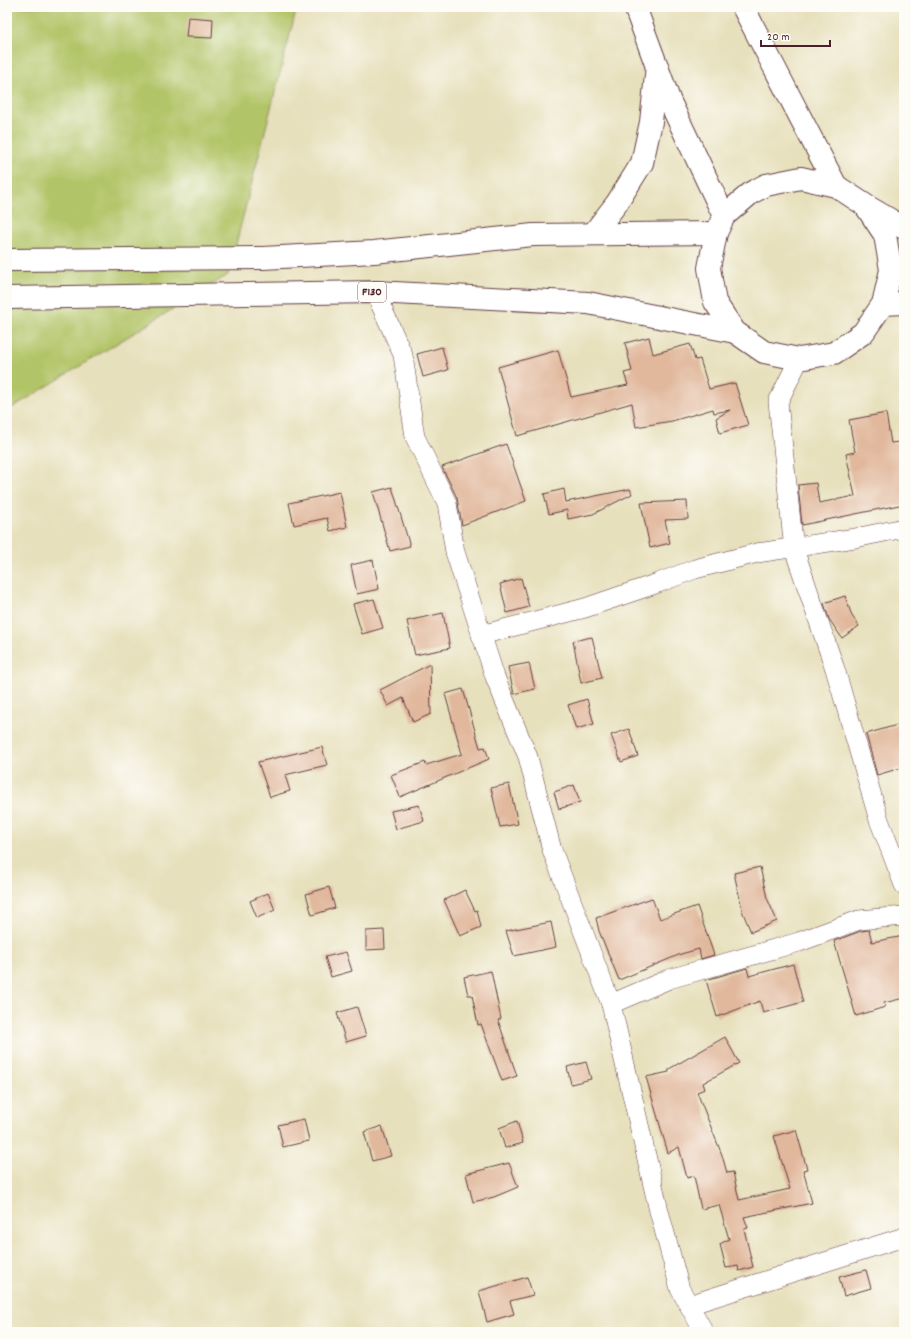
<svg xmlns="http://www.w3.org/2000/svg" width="911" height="1339" font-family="Dekko,sans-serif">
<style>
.green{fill:#b2c467;stroke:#7e7249}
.building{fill:#e1b89c}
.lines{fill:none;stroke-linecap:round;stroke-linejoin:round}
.minor-casing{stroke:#623c41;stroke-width:20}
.tertiary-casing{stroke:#623c41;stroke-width:24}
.primary-casing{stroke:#623c41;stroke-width:24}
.minor{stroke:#fff;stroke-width:19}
.tertiary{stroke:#fff;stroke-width:22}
.primary{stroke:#fff;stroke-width:22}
.labels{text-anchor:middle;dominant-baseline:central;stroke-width:3.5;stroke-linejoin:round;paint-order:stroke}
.shield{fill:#fdfcf7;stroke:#806168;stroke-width:1}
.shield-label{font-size:12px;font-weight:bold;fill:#4a1f2b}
</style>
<rect width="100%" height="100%" fill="#fdfcf7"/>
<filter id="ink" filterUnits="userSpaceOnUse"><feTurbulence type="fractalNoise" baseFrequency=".025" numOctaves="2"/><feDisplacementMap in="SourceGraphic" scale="8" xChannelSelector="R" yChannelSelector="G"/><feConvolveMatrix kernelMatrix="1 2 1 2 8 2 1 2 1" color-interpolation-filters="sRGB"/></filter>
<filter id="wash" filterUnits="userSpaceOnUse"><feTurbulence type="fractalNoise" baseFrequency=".012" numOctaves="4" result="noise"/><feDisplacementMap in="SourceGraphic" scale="16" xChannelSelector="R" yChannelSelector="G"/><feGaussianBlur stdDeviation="0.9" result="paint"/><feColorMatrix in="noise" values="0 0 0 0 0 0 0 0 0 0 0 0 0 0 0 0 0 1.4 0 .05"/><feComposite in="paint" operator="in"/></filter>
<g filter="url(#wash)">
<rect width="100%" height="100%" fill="#e7e0bc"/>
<path class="green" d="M7,7H297L228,275L7,411Z"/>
<g id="blocks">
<g class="building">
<path d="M188,17L213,19L212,38L186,37Z"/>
<path d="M649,337L653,354L690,344L695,360L700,359L709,389L735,383L748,425L720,433L716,418L730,410L714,413L713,409L672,421L636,427L632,403L517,436L498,367L558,350L571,397L628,385L624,373L632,371L625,343Z"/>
<path d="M442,347L448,370L423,377L417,354Z"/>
<path d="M886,413L891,443L899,442L904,465V504L802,525L798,485L816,483L819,503L855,496L846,454L855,452L849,420Z"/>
<path d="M506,444L526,501L462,525L457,498L442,467Z"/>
<path d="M392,487L410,546L390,551L373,492Z"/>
<path d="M564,489L566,502L630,489L632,494L593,514L568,519L567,510L549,514L544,494Z"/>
<path d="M340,492L347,527L330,531L327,518L294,525L289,503Z"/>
<path d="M687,501L688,519L665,520L670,543L650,548L641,503Z"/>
<path d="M373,560L379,589L357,594L351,565Z"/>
<path d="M521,578L529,607L507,613L500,584Z"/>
<path d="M845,596L852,616L859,626L842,638L829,619L824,603Z"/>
<path d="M374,599L383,628L362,634L353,604Z"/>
<path d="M443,613L450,648L415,655L407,621Z"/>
<path d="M592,637L602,678L581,683L573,641Z"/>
<path d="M529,663L535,689L514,694L508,667Z"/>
<path d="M430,664L431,714L413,722L403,698L388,706L380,690Z"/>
<path d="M463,689L480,748L485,747L489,759L400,797L391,775L425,762L426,765L462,754L445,694Z"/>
<path d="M587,699L594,724L576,729L568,705Z"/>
<path d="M904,723V767L877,775L866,734Z"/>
<path d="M629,729L638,756L621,762L611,735Z"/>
<path d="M322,747L327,765L285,775L290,791L270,797L258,762Z"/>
<path d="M509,784L518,824L500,827L491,788Z"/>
<path d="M574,785L580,802L559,809L554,792Z"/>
<path d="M419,805L424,821L396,829L391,811Z"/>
<path d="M760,867L767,898L777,921L751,932L743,913L734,873Z"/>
<path d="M329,887L335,908L312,915L306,894Z"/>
<path d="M465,890L475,911L477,910L481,927L460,936L444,900Z"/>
<path d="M268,893L275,910L257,918L250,901Z"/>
<path d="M652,898L660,919L697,906L714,955L701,959L699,949L681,954L619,980L599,931L596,918Z"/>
<path d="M551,922L556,947L514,956L506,931Z"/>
<path d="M384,930L385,949L366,950V931Z"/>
<path d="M869,930L872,942L904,936V998L884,1003L885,1007L856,1016L834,941L861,931Z"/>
<path d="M346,952L352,971L331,977L325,957Z"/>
<path d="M793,964L803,1002L763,1013L760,1001L717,1017L706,980L747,968L749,976Z"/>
<path d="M491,971L501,1019L498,1020L517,1076L502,1081L481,1024L478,1025L472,995H468L464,977Z"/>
<path d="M357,1007L366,1036L346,1042L337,1013Z"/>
<path d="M725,1037L739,1063L703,1083L705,1089L697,1092L722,1155L727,1173L733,1172L739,1200L790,1189L774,1136L796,1130L807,1169L803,1170L812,1203L744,1217L748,1228L744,1229L753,1267L739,1271L738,1266L726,1268L720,1244L729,1239L719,1205L701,1209L694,1176L687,1178L679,1147L668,1153L646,1077L669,1072V1069Z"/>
<path d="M586,1062L591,1079L571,1084L567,1067Z"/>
<path d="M304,1119L309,1141L283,1147L278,1125Z"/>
<path d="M517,1121L523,1143L505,1148L499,1128Z"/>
<path d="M382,1126L391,1156L372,1161L364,1132Z"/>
<path d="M509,1163L518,1187L494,1197L473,1202L466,1174Z"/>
<path d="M866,1270L871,1288L844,1296L839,1277Z"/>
<path d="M527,1277L533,1295L510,1301L514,1314L487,1322L479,1291Z"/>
</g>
</g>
</g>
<g filter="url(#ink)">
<use href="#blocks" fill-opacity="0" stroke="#623c41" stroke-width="1"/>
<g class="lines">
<g class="minor-casing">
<g id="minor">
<path d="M375,292L403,355L415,437L447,503L455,552L495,677L528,757L552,850L611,1004L659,1211L680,1289L704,1332"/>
<path d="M799,359L778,402L794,549L835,669L879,820L904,885"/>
<path d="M481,635L585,608L658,583L695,569L757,553L855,538L904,528"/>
<path d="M611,1004L669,979L799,942L859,920L904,916"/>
<path d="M689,1305L904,1237"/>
</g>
</g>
<g class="tertiary-casing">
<g id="tertiary">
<path d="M635,7L670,102L724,216"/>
<path d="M743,7L836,186"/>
</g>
</g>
<g class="primary-casing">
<g id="primary">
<path d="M865,205L885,235L891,270L883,304L863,333L834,353L799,359L764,352L735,332L715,302L709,268L716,233L724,216L751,193L766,185L801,178L836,186L865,205L904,228"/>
<path d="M593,234L617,203L642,163L651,122L657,66"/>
<path d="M7,260L263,258L374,252L533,235L716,233"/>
<path d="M7,298L375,292L588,303L735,332"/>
<path d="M883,304L904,303"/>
</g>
</g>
<use href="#minor" class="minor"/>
<use href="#tertiary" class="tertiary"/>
<use href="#primary" class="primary"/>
</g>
</g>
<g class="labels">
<rect class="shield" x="358" y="282" width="28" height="20" rx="3"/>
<g class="shield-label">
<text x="372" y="292">F130</text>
</g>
</g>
<rect width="911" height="1339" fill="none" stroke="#fdfcf7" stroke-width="24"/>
<path d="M761 40v6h69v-6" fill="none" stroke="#4a1f2b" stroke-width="2"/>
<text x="767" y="40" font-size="12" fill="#4a1f2b" stroke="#fdfcf7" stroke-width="3" paint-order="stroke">20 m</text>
</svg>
